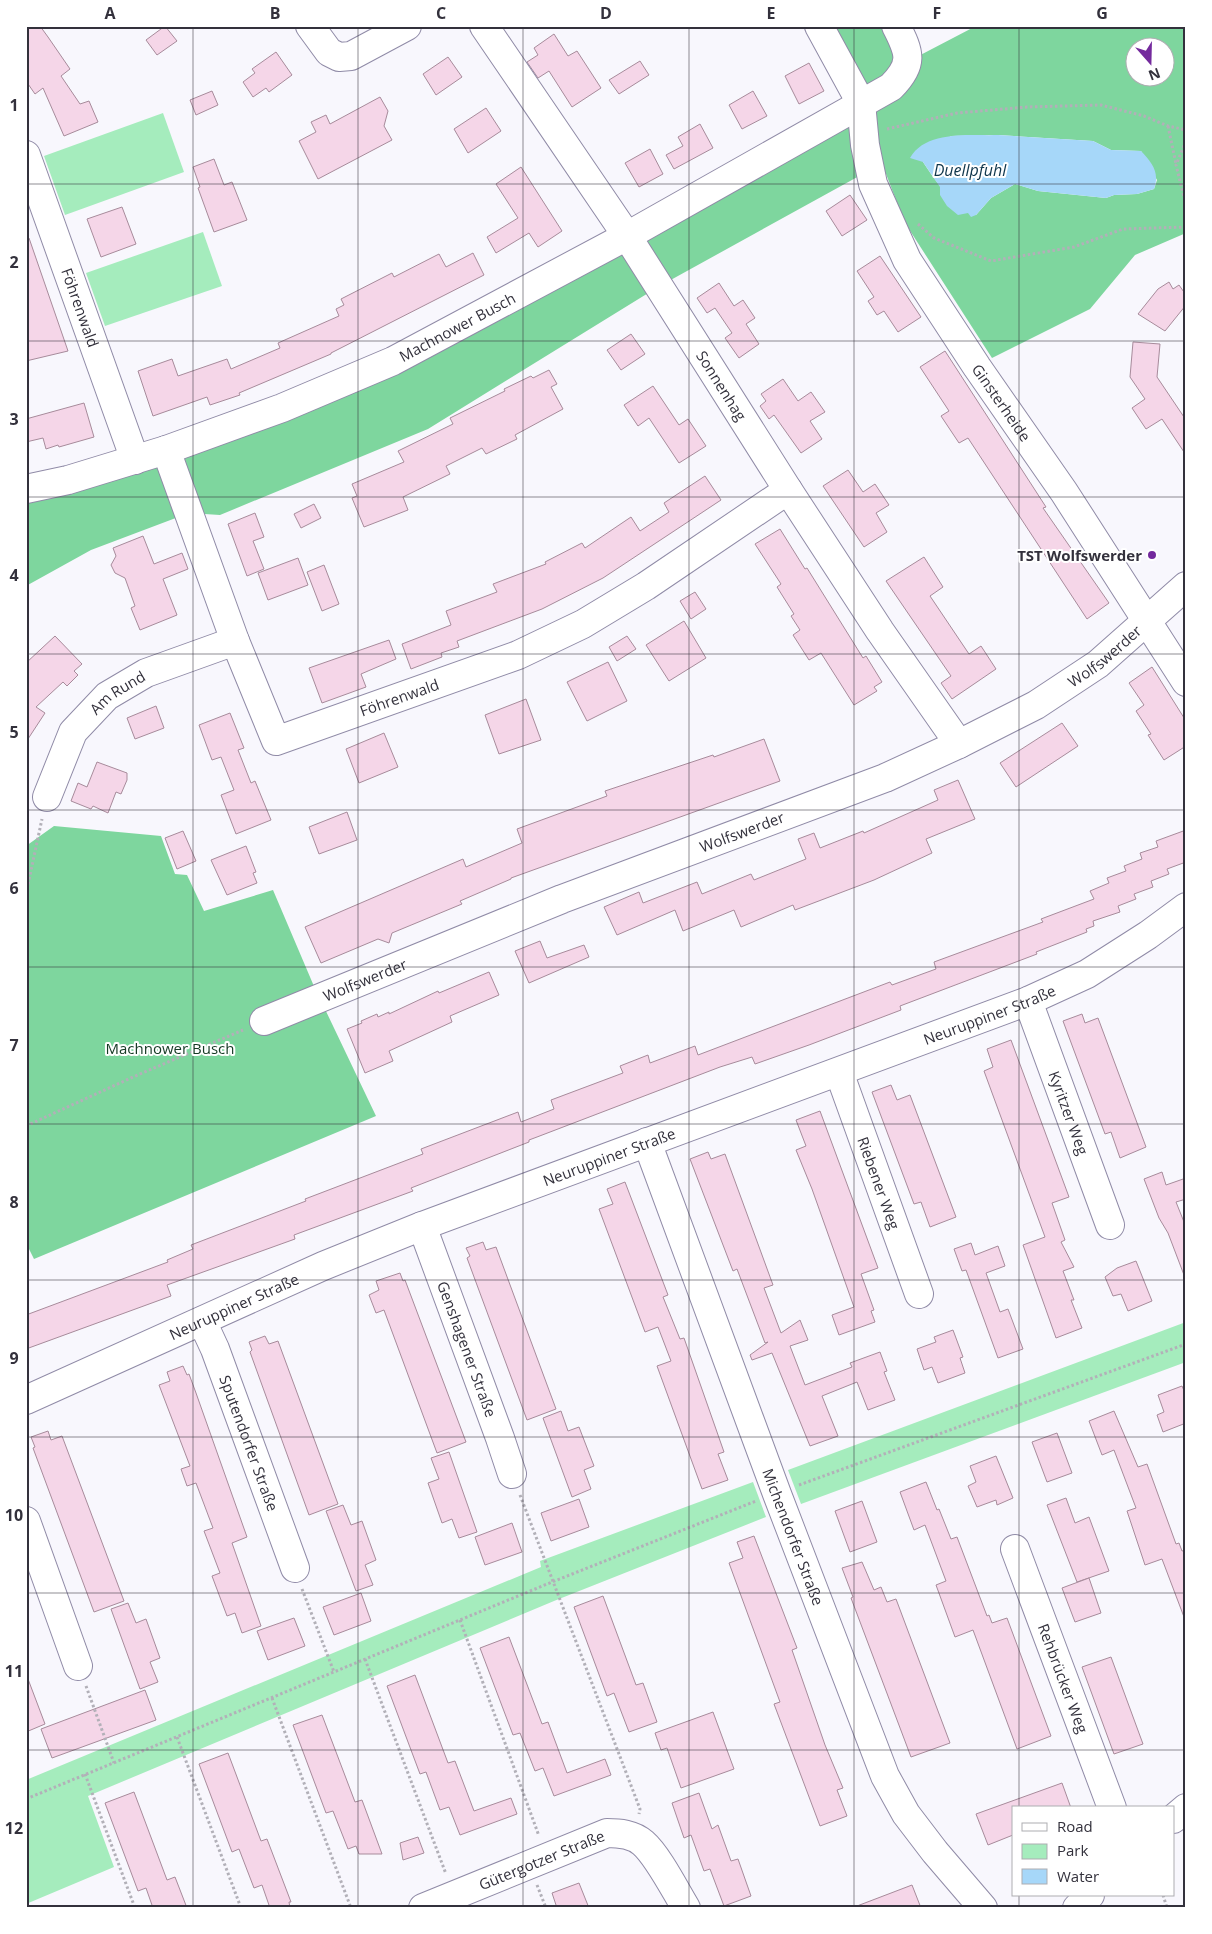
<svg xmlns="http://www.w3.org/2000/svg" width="1212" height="1934" font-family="'Open Sans',sans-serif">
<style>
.green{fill:#a5ecbd}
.forest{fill:#7ed69e;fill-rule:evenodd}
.water{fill:#a6d7f9}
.building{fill:#f5d6e8;stroke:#a78b9b}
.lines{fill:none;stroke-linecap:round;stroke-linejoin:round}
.minor-casing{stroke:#908ba7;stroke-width:30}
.path{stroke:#b2b0b8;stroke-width:3;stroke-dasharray:2.5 2.5;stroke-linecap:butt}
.minor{stroke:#fff;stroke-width:28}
.grid{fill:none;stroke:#33313c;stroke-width:1;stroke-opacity:0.55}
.poi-dot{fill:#742a9d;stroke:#fff;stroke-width:2}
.labels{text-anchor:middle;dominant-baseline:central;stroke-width:4;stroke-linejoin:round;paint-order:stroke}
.street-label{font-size:15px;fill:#33313c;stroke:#fff}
.poi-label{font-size:15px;font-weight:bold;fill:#33313c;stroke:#fff;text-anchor:end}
.park-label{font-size:15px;fill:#153a24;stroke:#fff}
.water-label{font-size:16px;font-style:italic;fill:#0f364c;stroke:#fff}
.neatline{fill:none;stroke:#33313c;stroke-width:2}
.grid-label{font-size:16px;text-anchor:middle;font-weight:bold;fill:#33313c}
</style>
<rect width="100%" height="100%" fill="#f8f7fd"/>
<g class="green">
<path d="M163,113L184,172L65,215L44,156Z"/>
<path d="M203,232L222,286L105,326L86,273Z"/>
<path d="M1186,1322V1362L801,1504L788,1470Z"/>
<path d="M753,1482L766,1517L554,1601L88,1796L114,1867L26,1904V1780L541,1567L540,1561Z"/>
</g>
<g class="forest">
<path d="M819,26H896L907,62L976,26H1186V233L1135,255L1090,309L992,358L905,223L886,174L861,175L658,287L428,429L220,515L189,513L91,550L26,586V489L282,408L861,103ZM1134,48H1164V78H1134ZM998,135L1093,141L1111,150L1141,151L1157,180L1154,189L1137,194L1114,195L1106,198L1038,191L1015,184L991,198L976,215C955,210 935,180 923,162L951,136Z"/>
<path d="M54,826L161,836L175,874L187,875L204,911L273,890L313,984L376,1116L34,1259L26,1243V846Z"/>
</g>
<path class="water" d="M998,135L1093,141L1111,150L1141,151C1152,163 1160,172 1154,189L1137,194L1114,195L1106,198L1038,191L1015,184L991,198L976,215L971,217L968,213L958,215L947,206L940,195V187L923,162L910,158C926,130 970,136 998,135Z"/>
<g class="building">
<path d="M26,26H40L48,37L70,69L61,76L80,104L89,101L98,122L64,136L43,88L35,94L26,81Z"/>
<path d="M165,26L177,41L157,55L146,40Z"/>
<path d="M554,34L568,56L577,51L601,88L572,107L549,71L538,78L527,62L538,55L534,48Z"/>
<path d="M276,52L292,75L269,92L266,88L253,97L243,82L255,73L252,69Z"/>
<path d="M448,57L462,77L436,95L423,74Z"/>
<path d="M640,61L649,75L619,94L609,80Z"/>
<path d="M809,63L824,91L799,104L785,76Z"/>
<path d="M212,91L218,105L196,115L190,100Z"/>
<path d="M753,91L767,116L742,129L729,105Z"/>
<path d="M380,97L388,111L384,126L392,140L318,179L299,141L316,132L311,122L326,115L330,124Z"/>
<path d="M486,108L501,131L468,153L454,129Z"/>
<path d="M700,124L713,148L674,169L666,155L683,146L678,137Z"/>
<path d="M650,149L663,174L639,187L625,163Z"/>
<path d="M214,159L224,185L232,182L247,220L214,232L198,188L200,187L193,167Z"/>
<path d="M521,167L562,231L538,247L529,233L496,253L487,237L518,218L496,184Z"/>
<path d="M850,195L867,220L842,236L826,211Z"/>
<path d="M122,207L136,244L101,257L87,219Z"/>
<path d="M26,238H29L68,351L26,361Z"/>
<path d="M473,253L484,275L331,353V354L239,393L240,395L210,405L207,397L153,416L138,371L172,359L178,376L227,359L231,369L280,348L278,343L339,316L336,309L344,305L341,299L392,273L394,277L439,254L446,267Z"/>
<path d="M880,256L921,317L898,332L884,311L877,315L868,301L874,297L857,271Z"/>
<path d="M1169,282L1173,289L1179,285L1186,295V305L1165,331L1138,314L1158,289Z"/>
<path d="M719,283L734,306L743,300L755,318L746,324L759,344L739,358L725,338L732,333L715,308L707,313L697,298Z"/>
<path d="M631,334L645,354L621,370L607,350Z"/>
<path d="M1133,342L1160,344L1157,377L1186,420V455L1162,419L1146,429L1132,408L1145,399L1130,377Z"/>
<path d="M945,351L1046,507L1043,508L1109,603L1087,619L968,438L959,443L941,416L949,411L920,367Z"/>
<path d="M549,370L557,384L551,387L563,409L515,435L517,439L486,454L482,448L446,466L450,474L403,497L408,510L364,527L352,498L357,496L352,484L404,462L398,451L453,424L450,418L505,391L504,389L531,376L533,378Z"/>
<path d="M783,379L798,401L811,392L825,412L810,421L822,439L801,453L774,415L769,419L760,406L766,401L761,394Z"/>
<path d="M653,386L679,425L688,419L706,446L679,463L649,418L638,426L624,405Z"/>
<path d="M84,403L94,437L59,447L58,445L46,449L43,438L26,442V419Z"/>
<path d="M848,470L863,492L875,484L889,505L876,513L887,532L864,547L823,486Z"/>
<path d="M705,476L721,500L603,578L542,609L457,641L459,647L441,653L442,657L411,669L402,644L451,625L446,611L497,592L493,584L546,564L545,562L582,543L585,548L631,517L640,531L669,512L664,503Z"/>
<path d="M314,504L321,518L301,528L294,514Z"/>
<path d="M255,513L264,537L253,541L264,569L247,576L228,524Z"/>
<path d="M780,529L805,569L807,568L863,658L866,656L882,682L874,687L877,691L854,705L821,653L809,660L793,635L800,630L791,616L794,614L777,587L781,584L755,544Z"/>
<path d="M143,536L154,564L182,553L188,569L163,579L177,615L140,630L131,608L135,606L125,578L115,573L111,565L116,556L113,548Z"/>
<path d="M924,557L943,587L930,596L969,654L981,646L996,669L952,699L941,683L951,676L886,581Z"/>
<path d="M298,558L308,585L268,600L258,573Z"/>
<path d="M324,565L339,604L322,611L307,572Z"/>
<path d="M695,592L706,609L691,619L680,601Z"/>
<path d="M684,621L706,658L669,681L646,645Z"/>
<path d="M55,636L82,664L74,671L78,675L67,686L63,682L36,707L45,713L26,742V663Z"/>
<path d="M627,636L636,649L617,661L609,647Z"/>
<path d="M389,640L396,659L361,674L366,687L322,703L309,668Z"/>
<path d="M608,662L627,701L587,721L567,682Z"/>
<path d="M1152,667L1186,721V746L1164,760L1148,735L1151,734L1136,711L1144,705L1129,683Z"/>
<path d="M526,699L541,740L499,754L485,715Z"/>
<path d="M156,706L164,728L135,739L127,718Z"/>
<path d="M230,713L244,748L238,750L251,783L255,781L271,820L236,834L221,795L234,790L221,757L212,760L199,725Z"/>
<path d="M1062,723L1078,746L1016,787L1000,763Z"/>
<path d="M384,733L398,767L359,783L346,749Z"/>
<path d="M764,739L780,781L511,878V879L460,901L462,904L392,933L389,943L378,939L321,963L305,927L463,859L466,867L522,843L517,829L607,796L605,791L713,755L714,757Z"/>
<path d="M97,762L127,773V780L121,794L116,792L108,813L93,806L91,809L71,801L78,783L87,787Z"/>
<path d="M958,780L975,819L926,839L932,853L874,880L795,910L793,905L741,927L734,910L683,931L675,910L617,935L604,907L639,892L643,903L697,882L702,894L751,874L754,880L806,859L798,839L814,833L820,848L863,831L864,833L938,800L934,790Z"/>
<path d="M347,812L357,840L319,854L309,827Z"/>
<path d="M1186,830V862L1167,869L1169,874L1151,881L1153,887L1134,894L1136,899L1118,906L1120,912L1093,921L1094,926L1086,929L1087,932L1036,952L1037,954L900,1006L901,1010L809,1045L755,1064L752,1057L720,1067L537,1137L529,1140V1142L411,1188L413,1191L294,1235L295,1239L167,1285L171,1296L26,1349V1315L168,1262L167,1260L193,1249L191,1245L306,1201L305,1199L423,1154L421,1149L518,1112L521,1122L554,1109L551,1100L623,1073L620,1066L648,1055L650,1063L695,1046L698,1055L890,982L892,985L936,969L934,962L1043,922L1041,919L1094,899L1090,891L1109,883L1107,878L1126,871L1124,866L1142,859L1140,853L1158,847L1156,841Z"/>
<path d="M183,831L196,861L177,869L165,838Z"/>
<path d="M246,846L256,872L253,873L257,883L227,895L211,860Z"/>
<path d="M540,941L547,958L584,945L589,957L529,983L515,951Z"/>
<path d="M489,972L499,995L450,1016L452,1022L389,1051L393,1061L365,1073L347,1029L362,1023L361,1021L377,1014L378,1017L389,1012V1014L438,991L439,993Z"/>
<path d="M1082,1014L1085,1023L1098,1018L1146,1147L1120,1158L1111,1132L1105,1134L1063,1021Z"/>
<path d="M1011,1040L1069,1197L1052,1203L1065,1240L1061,1242L1074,1267L1063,1271L1074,1300H1071L1082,1328L1056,1338L1023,1245L1045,1237L984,1071L993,1067L987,1049Z"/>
<path d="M891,1085L897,1100L910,1095L956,1217L930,1227L921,1202L914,1204L872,1092Z"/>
<path d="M820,1111L878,1268L861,1274L874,1310L871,1311L875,1322L839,1335L832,1315L854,1307L812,1189L796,1150L806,1146L796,1120Z"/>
<path d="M708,1152L711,1159L725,1154L773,1285L764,1288L781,1333L800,1320L808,1340L790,1346L805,1385L852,1367L850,1363L880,1352L887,1371L884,1372L895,1400L868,1410L857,1382L822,1396L838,1436L810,1446L772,1353L752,1360L750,1355L768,1342L765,1343L737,1269L733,1271L690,1159Z"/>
<path d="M1162,1172L1166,1185L1186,1178V1199L1176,1202L1186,1227V1275H1184L1168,1233L1159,1218L1144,1179Z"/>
<path d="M625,1182L668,1295L663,1297L680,1339L684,1338L724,1452L718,1454L728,1480L702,1489L657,1366L671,1361L658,1327L645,1332L599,1209L613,1204L607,1189Z"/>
<path d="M483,1242L486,1250L496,1247L556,1409L527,1420L467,1258L470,1256L466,1248Z"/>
<path d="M971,1243L975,1255L998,1246L1005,1266L986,1273L1000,1312L1008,1309L1023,1349L998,1358L966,1270L962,1271L954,1249Z"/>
<path d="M1136,1261L1152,1301L1128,1311L1121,1294L1113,1296L1105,1277L1117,1268Z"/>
<path d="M400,1273L403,1281L405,1280L466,1442L437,1453L384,1310L376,1313L369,1295L379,1290L376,1281Z"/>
<path d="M953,1330L963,1357L960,1358L965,1373L938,1383L932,1367L924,1370L917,1349L936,1342L934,1337Z"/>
<path d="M265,1336L269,1344L278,1341L338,1504L309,1515L250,1352L252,1350L249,1342Z"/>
<path d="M183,1366L187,1375L189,1374L196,1393L247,1537L232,1543L261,1626L242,1633L235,1613L227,1616L212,1576L220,1573L204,1531L213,1528L196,1483L187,1486L181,1469L190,1466L159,1385L170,1381L167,1372Z"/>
<path d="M1182,1386L1186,1395V1423L1163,1432L1157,1415L1164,1412L1158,1395Z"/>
<path d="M561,1411L568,1431L579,1427L594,1466L584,1470L591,1489L572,1497L543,1418Z"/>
<path d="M1114,1411L1138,1467L1147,1464L1176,1544L1179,1543L1182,1551L1186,1550V1617H1184L1162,1559L1145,1565L1127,1511L1136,1508L1114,1450L1102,1455L1089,1421Z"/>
<path d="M48,1431L51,1440L62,1436L124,1601L94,1612L33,1448L35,1447L31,1437Z"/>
<path d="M1057,1433L1072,1473L1047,1482L1032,1442Z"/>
<path d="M449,1452L477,1532L459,1538L452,1519L442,1523L428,1483L439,1479L431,1458Z"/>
<path d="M996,1456L1013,1498L997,1505L996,1500L977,1507L968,1486L976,1482L970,1466Z"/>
<path d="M926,1482L937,1510L939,1509L951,1539L957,1537L987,1616L989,1615L992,1623L1007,1618L1051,1736L1017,1749L973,1630L955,1637L936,1585L946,1581L925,1525L914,1530L900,1492Z"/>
<path d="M1066,1498L1075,1523L1089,1517L1109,1571L1077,1582L1047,1505Z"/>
<path d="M579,1499L589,1527L551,1541L541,1513Z"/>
<path d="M862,1501L877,1542L850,1552L835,1511Z"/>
<path d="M343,1505L351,1525L362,1521L376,1560L365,1565L373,1585L356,1591L326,1511Z"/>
<path d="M512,1523L522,1552L485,1565L475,1537Z"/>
<path d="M754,1536L797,1648L792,1650L825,1745L843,1788L837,1790L847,1816L820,1826L774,1704L780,1702L729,1563L743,1558L737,1542Z"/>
<path d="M862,1562L874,1590L881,1587L887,1602L896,1599L950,1743L911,1757L851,1598L853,1597L842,1568Z"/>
<path d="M1089,1578L1101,1613L1075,1622L1062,1588Z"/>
<path d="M361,1593L371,1621L334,1635L323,1607Z"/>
<path d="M603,1596L636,1685L643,1683L657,1722L629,1732L614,1693L607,1696L574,1607Z"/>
<path d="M128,1603L136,1623L146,1619L160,1658L150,1662L158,1682L140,1689L111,1609Z"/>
<path d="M294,1618L305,1646L268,1660L257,1631Z"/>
<path d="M509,1637L542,1724L548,1722L567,1773L605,1759L611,1775L554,1796L543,1768L535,1771L520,1733L513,1735L480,1648Z"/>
<path d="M1111,1657L1143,1744L1114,1754L1082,1667Z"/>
<path d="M415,1675L448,1763L455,1761L474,1811L511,1798L517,1814L460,1835L449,1807L440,1810L426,1772L420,1774L387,1686Z"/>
<path d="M26,1679H28L45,1724L26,1732Z"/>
<path d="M145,1690L156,1720L52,1758L41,1729Z"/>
<path d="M713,1712L734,1769L681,1788L667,1748L661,1750L655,1733Z"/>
<path d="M322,1715L355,1802L362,1800L382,1854H359L356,1846L348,1849L333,1811L326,1813L293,1725Z"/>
<path d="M228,1753L261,1841L267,1839L291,1902H289L290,1908H270L262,1885L254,1888L239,1849L232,1852L199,1764Z"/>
<path d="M1062,1783L1071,1808H1013V1835L988,1845L976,1814Z"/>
<path d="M134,1792L167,1880L175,1877L187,1908H153L146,1888L138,1891L105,1803Z"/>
<path d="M699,1793L712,1829L718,1825L731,1861L738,1859L751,1896L724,1906L710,1869L704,1871L691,1835L684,1838L672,1803Z"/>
<path d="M418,1837L424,1853L403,1860L400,1843Z"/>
<path d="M579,1883L589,1908H557L552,1893Z"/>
<path d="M912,1885L921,1908H857V1906Z"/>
</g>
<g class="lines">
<g class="minor-casing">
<g id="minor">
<path d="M310,26L329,52L339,57L351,56L407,26"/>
<path id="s1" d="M484,26L627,236L788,490L880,631L959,744"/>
<path id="s2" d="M819,26L861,103L865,145L873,184L907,260L977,367L1064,492L1186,682"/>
<path id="s3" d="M26,155L135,460"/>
<path id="s4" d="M166,450L235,641L276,741L518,655L583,624L646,586L788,490"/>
<path id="s5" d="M26,489L68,480L166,450L282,408L393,361L627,236L891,87C914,64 910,53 896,26"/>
<path id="s6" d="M47,797L73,732L107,696L146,673L235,641"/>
<path id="s7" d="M1028,1001L1110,1225"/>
<path id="s8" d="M264,1021L562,899L885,778L959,744L1036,705L1098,664L1186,586"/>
<path id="s9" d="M839,1072L919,1294"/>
<path id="s10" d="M647,1142L777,1494L885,1776L906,1814L935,1852L983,1908"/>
<path id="s11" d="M422,1226L500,1438L512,1474"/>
<path id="s12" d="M202,1321L215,1349L295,1568"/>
<path id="s13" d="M26,1400L323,1266L422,1226L1028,1001L1087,974L1148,935L1186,907"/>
<path d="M26,1521L78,1666"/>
<path id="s14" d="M1015,1549L1112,1808"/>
<path d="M1173,1819L1186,1808"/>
<path id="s15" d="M423,1908L607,1833C619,1833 633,1834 643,1843C658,1856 675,1890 686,1908"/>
<path d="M1077,1908L1090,1895"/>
</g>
</g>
<g class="path">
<path d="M1168,126L1176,164"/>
<path d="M887,129L957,113L1027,107L1101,105L1144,116L1168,126L1186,130"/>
<path d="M1186,141L1176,165L1186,205"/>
<path d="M918,224L934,238L991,261L1074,247L1123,229L1186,227"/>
<path d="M26,894L42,819"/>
<path d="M26,1126L133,1077L243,1030"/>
<path d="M799,1485L1186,1344"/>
<path d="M520,1495L640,1809L639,1814"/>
<path d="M302,1589L334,1672"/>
<path d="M460,1620L539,1836"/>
<path d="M365,1659L446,1874"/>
<path d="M86,1686L114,1763"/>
<path d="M272,1698L351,1908"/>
<path d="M177,1737L241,1908"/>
<path d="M85,1774L135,1908"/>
<path d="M26,1799L552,1582L756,1501"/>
<path d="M537,1885L546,1908"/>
<path d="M1163,1895L1167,1908"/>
</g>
<use href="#minor" class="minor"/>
</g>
<path class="grid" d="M193,26V1908M358,26V1908M523,26V1908M689,26V1908M854,26V1908M1019,26V1808M26,184H1186M26,341H1186M26,497H1186M26,654H1186M26,810H1186M26,967H1186M26,1124H1186M26,1280H1186M26,1437H1186M26,1593H1186M26,1750H1186M1019,1895V1908"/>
<circle class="poi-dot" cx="1152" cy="555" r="5"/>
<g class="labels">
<g class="street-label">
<text stroke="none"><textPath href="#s3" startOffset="162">Föhrenwald</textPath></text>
<text stroke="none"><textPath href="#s5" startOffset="462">Machnower Busch</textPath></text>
<text stroke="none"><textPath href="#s1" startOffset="431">Sonnenhag</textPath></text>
<text stroke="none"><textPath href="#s2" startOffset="424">Ginsterheide</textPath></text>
<text stroke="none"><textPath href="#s8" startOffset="919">Wolfswerder</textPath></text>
<text stroke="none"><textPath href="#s6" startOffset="130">Am Rund</textPath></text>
<text stroke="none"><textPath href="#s4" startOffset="442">Föhrenwald</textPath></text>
<text stroke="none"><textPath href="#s8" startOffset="514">Wolfswerder</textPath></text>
<text stroke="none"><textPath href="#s8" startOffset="109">Wolfswerder</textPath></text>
<text stroke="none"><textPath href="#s13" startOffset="1038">Neuruppiner Straße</textPath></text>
<text stroke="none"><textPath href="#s7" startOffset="119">Kyritzer Weg</textPath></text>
<text stroke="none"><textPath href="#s13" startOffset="632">Neuruppiner Straße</textPath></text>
<text stroke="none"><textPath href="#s9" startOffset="118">Riebener Weg</textPath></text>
<text stroke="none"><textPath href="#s13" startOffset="228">Neuruppiner Straße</textPath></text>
<text stroke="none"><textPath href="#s11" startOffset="131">Genshagener Straße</textPath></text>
<text stroke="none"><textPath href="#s12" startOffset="131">Sputendorfer Straße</textPath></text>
<text stroke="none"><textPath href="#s10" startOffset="421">Michendorfer Straße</textPath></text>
<text stroke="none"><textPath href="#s14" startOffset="138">Rehbrücker Weg</textPath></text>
<text stroke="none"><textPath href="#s15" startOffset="128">Gütergotzer Straße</textPath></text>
</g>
<g class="poi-label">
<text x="1142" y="555">TST Wolfswerder</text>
</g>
<g class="park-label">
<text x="170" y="1048">Machnower Busch</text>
</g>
<g class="water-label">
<text x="970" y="170">Duellpfuhl</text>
</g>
</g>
<rect width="1212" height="1934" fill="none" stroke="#ffffff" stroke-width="55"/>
<rect x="1012" y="1806" width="162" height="90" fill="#ffffff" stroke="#adadb1"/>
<rect x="1022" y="1823" width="25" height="8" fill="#ffffff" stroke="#adadb1"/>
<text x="1057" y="1832" font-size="15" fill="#33313c">Road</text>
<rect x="1022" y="1844" width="25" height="15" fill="#a5ecbd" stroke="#adadb1"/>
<text x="1057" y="1856" font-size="15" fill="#33313c">Park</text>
<rect x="1022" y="1869" width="25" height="15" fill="#a6d7f9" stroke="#adadb1"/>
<text x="1057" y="1882" font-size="15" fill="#33313c">Water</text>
<g transform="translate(1150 62) rotate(160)"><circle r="24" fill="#ffffff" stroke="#adadb1"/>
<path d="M0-4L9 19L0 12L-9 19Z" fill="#742a9d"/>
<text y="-8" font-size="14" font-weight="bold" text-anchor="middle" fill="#33313c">N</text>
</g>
<rect x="28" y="28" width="1156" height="1878" class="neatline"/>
<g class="grid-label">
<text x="110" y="19">A</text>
<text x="275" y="19">B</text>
<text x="441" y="19">C</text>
<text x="606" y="19">D</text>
<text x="771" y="19">E</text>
<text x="937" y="19">F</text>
<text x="1102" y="19">G</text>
<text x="14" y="111">1</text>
<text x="14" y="268">2</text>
<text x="14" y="425">3</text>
<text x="14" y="581">4</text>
<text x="14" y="738">5</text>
<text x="14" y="894">6</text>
<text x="14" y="1051">7</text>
<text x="14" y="1208">8</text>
<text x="14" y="1364">9</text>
<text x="14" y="1521">10</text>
<text x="14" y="1677">11</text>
<text x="14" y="1834">12</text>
</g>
</svg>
